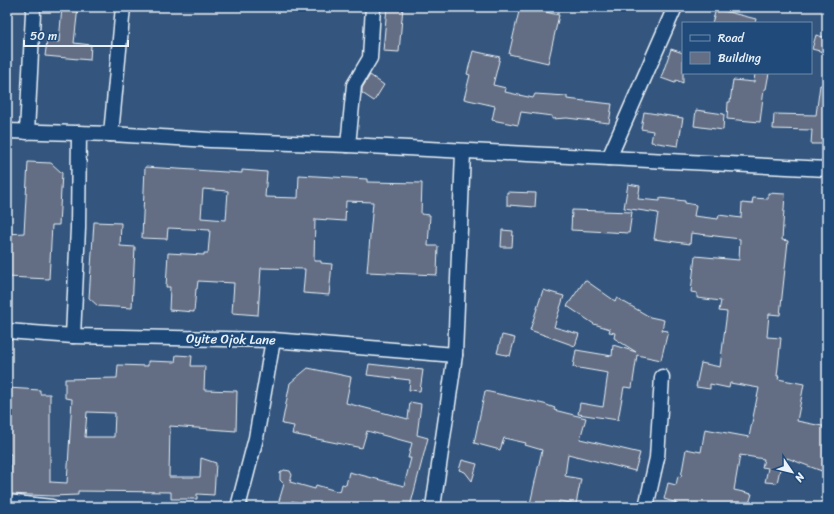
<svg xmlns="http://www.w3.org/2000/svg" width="834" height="514" font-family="Sriracha,sans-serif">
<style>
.building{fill:#646e84;stroke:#e8f1f8;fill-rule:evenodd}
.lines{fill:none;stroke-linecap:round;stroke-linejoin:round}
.minor-casing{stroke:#e8f1f8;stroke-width:17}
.minor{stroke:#1f4a7a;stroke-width:14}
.labels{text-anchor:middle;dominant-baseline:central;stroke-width:4;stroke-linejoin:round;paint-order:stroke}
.street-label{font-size:13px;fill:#e8f1f8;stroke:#1f4a7a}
</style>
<rect width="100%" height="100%" fill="#34557d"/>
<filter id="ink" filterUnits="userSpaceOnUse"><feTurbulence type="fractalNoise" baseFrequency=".025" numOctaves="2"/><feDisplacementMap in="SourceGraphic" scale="8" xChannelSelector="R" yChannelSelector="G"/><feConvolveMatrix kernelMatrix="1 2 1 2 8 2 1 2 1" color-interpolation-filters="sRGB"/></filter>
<g filter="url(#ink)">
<g class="building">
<path d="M62,7H78L74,43L91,45L90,60L45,56L47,41L59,42Z"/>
<path d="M387,7H403L399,52L383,51Z"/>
<path d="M520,7H542L541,11L559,15L548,63L509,54Z"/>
<path d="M716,9L756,19L755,23H712Z"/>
<path d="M816,35L827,38V53L812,49Z"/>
<path d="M671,49L683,53V83L676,80L675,83L661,78Z"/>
<path d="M473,51L500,57L493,85L506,88L505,92L533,98L535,94L567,96V99L612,104L609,123L567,118L552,119V116L521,112L518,125L492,120L495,106L464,99L470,75L467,74Z"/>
<path d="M755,73H769L766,89H764L760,122L727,119L728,102H730L733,80L754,82Z"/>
<path d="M370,75L384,85L374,101L362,93V88Z"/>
<path d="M820,85L827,86V121H825L824,144H811L812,130L773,129L774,114L816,115Z"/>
<path d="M696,110L724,114L723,130L694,126Z"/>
<path d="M644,112L683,118L678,146L651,142L653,131L641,129Z"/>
<path d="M28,162L51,163L62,173L59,225H52L49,279L7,277V234L24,233Z"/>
<path d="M145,167L242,173V170L267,172L265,197L298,198L299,175L367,179V182L422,183L421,214L430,215L428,246H438L437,275L367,272L373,202L346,201L345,221L315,219L314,261H321V263L332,264L329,295L303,293L305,269L261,268L258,315L232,313L234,283L198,281L197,289H196L194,312L169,310L170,287H166L168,253L204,255V253H208L210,230L168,228L167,239L142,238ZM203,189L228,191L226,220L201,218Z"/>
<path d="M628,184L640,186L638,199L660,201V198L685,201V203L696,205L694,216L718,219L719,215L741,218L742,203L752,204L753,198L768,199V193L785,194L782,240L788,241L780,315L769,314L767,337L781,338L777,376H779L778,379L804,384L797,421L827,427V473L787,458L784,469H780L777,483L765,482L768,468L762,467L764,459L740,455L734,490L752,494L748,507H676L677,503L664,499L668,483L676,485L678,476L681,477L686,449L701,452L705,429L749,437L759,388L730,383L729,388L710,384V389L696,387L701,363L720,367L727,312L719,311L721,301L697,298V293L691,292L695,256L739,260L740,239L691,233L690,244L654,239L658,213L624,208Z"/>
<path d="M507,192L536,193L535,207L507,205Z"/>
<path d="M572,210L632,212L629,233L571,230Z"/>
<path d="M94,222L121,223L120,246L135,247L132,308L98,306L89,298Z"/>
<path d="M502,230L513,231L512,247H501Z"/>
<path d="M585,280L615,301L617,298L650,317L664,320L662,330L668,331L661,360L637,355L632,388L624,387L618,420L578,414L580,403L603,407L608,373L573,367L576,350L612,356L613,345L636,352L614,338L615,333L609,332L610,329L594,324L567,306Z"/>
<path d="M543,290L564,296L554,327L579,334L575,346L530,330Z"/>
<path d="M502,335L515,338L510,356L497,353Z"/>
<path d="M176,355L192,356L191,366H205L204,390L237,391L236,431L170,426L169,477H200L201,458L216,463L214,495L197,494V499H171V492L78,491V495L52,496L10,494L11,454H7V388L40,390V394H50V482L67,483L72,399L65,398V379L117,378L118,365L148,366V361L175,362ZM87,412L115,413L114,437H85Z"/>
<path d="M369,364L423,370L420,391L409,390L410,380L367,375Z"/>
<path d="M308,368L351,377L346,403L408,419L410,402L421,404L417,435L428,438L410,507H314L292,501L290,507L278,504L284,484L280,480V473L284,470L290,471L292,475L290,482L315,489L316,485L340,492L342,484L346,485L349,472L404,486L411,458H408L412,443L367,431L362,448L292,434L294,426L282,424L290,383Z"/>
<path d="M485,391L544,404L555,408L554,410L586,418L580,439L640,453L635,471L568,454L565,476L581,479L576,504L559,501L558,507H543L530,504L542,450L525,445L526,443L504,438L500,450L474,443Z"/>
<path d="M462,460L477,464L472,481L465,472L459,470Z"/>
</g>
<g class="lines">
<g class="minor-casing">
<g id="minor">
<path d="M7,131L111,134L210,140L348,145L827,169"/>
<path d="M27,132L33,13"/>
<path d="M111,134L123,7"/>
<path d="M348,145L354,85L370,58L373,7"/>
<path d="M609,158L675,7"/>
<path d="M7,331L73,336L273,340L455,355"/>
<path d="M73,336L78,228L79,133"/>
<path d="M7,502L52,507"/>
<path d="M238,507L256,438L273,340"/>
<path d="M433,507L455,355L463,152"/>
<path d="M646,507L657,458L662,377"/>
</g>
</g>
<use href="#minor" class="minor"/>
</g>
</g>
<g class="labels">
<g class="street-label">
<text transform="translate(231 339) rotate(1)">Oyite Ojok Lane</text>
</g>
</g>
<rect width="834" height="514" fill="none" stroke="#1f4a7a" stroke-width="24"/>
<rect x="12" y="12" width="810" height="490" fill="none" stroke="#e8f1f8" stroke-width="1.5" filter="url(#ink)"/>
<rect x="682" y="22" width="130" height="52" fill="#1f4a7a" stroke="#6f8dac"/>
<rect x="690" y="35" width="20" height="6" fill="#1f4a7a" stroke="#6f8dac"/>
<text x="718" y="42" font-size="12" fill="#e8f1f8">Road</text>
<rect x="690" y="52" width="20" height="12" fill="#646e84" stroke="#6f8dac"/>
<text x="718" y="62" font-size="12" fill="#e8f1f8">Building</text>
<g transform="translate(792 472) rotate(125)" stroke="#1f4a7a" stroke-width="3" paint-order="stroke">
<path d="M0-3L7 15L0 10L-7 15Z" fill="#e8f1f8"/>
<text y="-6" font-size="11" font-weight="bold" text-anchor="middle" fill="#e8f1f8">N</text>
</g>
<path d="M24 40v6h104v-6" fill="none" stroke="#e8f1f8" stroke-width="2"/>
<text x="30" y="40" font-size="12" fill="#e8f1f8" stroke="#1f4a7a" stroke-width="3" paint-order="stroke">50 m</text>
</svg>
